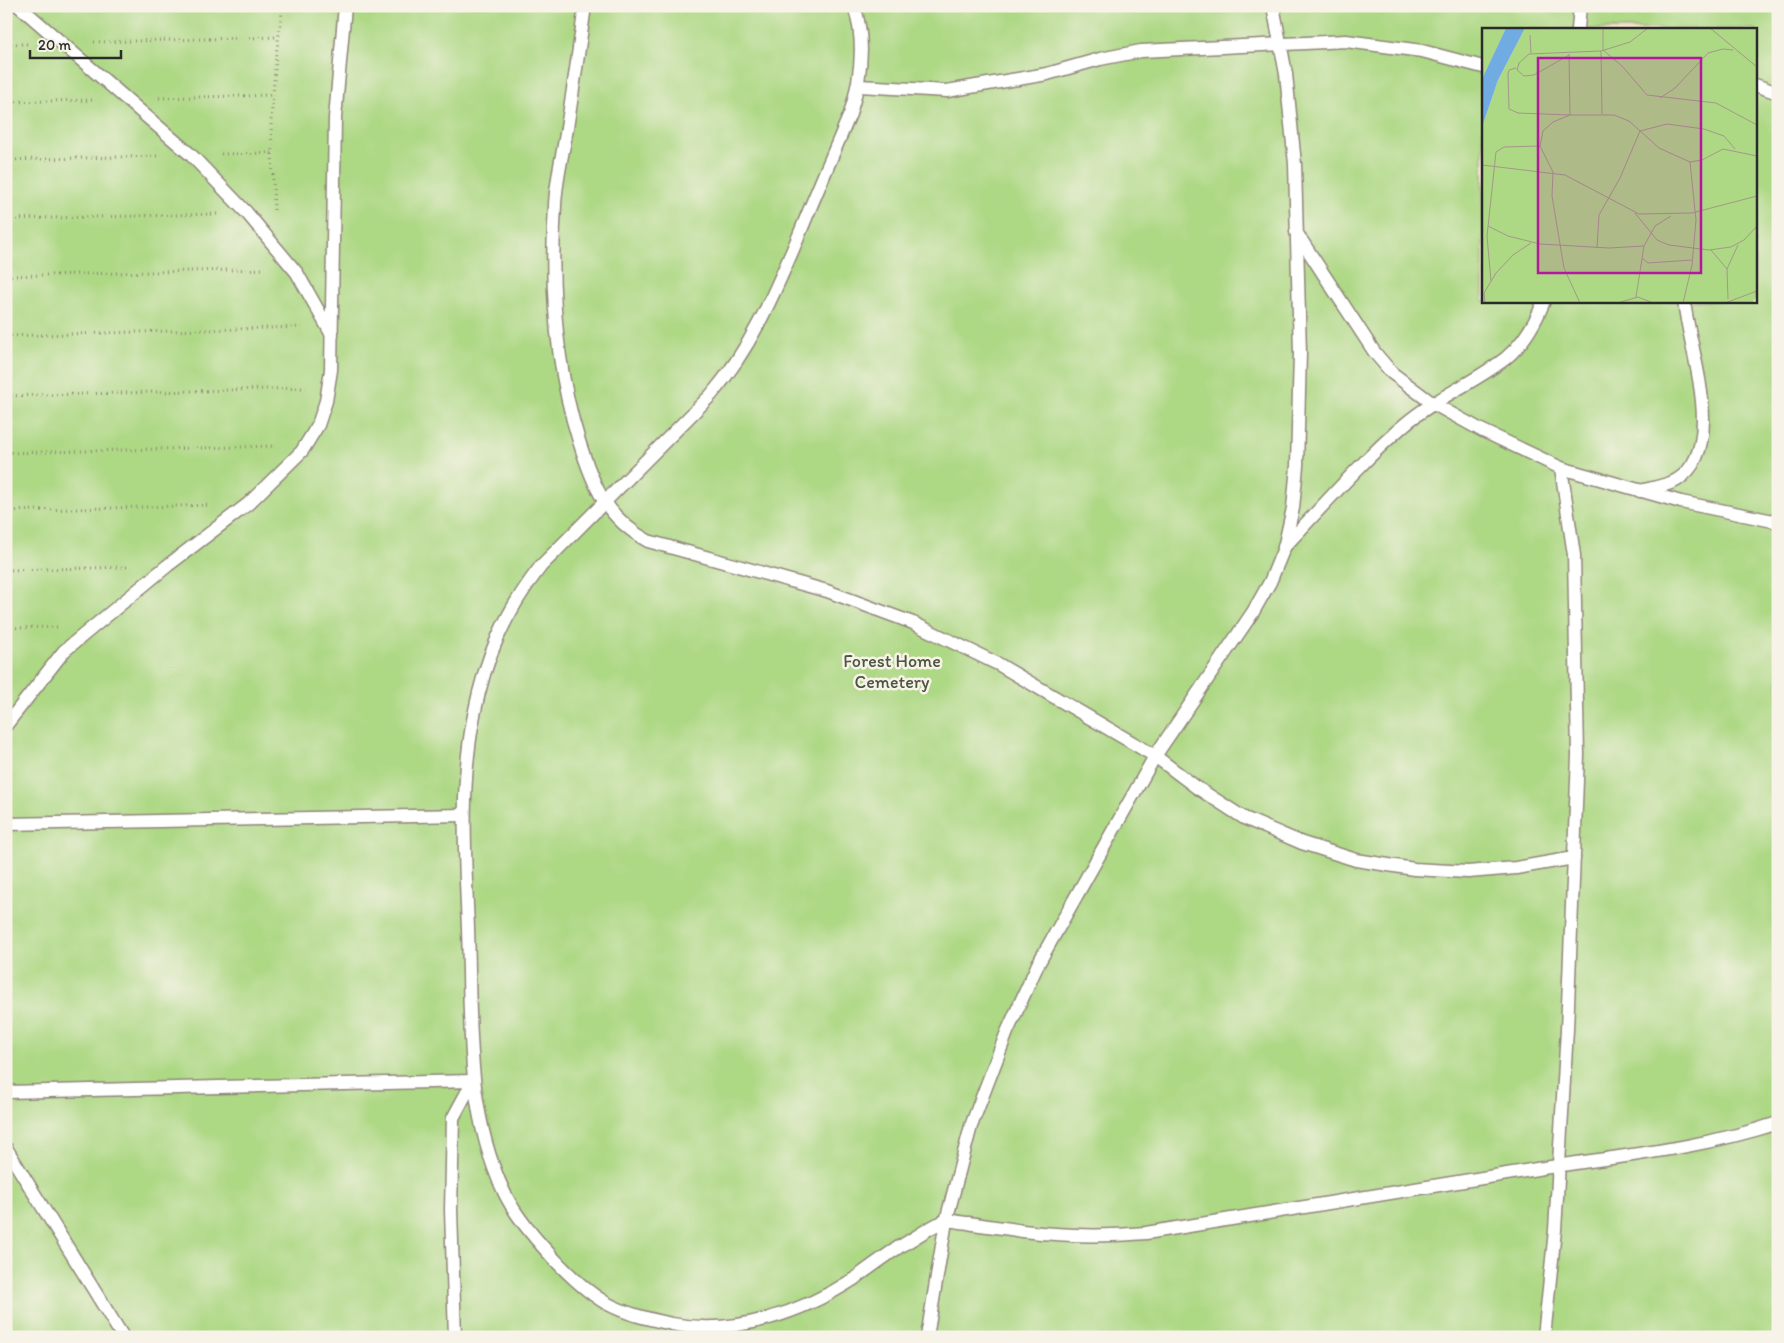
<svg xmlns="http://www.w3.org/2000/svg" width="1784" height="1343" viewBox="0 0 1784 1343" font-family="Itim,sans-serif">
<style>
.green{fill:#add884;stroke:#6c8258;fill-rule:evenodd}
.lines{fill:none;stroke-linecap:round;stroke-linejoin:round}
.lane-casing{stroke:#90867a;stroke-width:15}
.path{stroke:#90867a;stroke-width:3;stroke-dasharray:1 4;stroke-linecap:butt}
.lane{stroke:#fff;stroke-width:12}
.labels{text-anchor:middle;stroke-width:5;stroke-linejoin:round;paint-order:stroke}
.park-label{font-size:18px;fill:#4c5641;stroke:#f7f3e8}
.inset-road{fill:none;stroke:#a49889;stroke-width:1}
.view{fill:#b5179e;fill-opacity:0.15;stroke:#b5179e;stroke-width:2.5}
.inset-edge{fill:none;stroke:#2b2b2b;stroke-width:2.5}
</style>
<rect width="100%" height="100%" fill="#f7f3e8"/>
<filter id="ink" filterUnits="userSpaceOnUse"><feTurbulence type="fractalNoise" baseFrequency=".02" numOctaves="2"/><feDisplacementMap in="SourceGraphic" scale="10" xChannelSelector="R" yChannelSelector="G"/><feConvolveMatrix kernelMatrix="1 2 1 2 8 2 1 2 1" color-interpolation-filters="sRGB"/></filter>
<filter id="wash" filterUnits="userSpaceOnUse"><feTurbulence type="fractalNoise" baseFrequency=".0096" numOctaves="4" result="noise"/><feDisplacementMap in="SourceGraphic" scale="20" xChannelSelector="R" yChannelSelector="G"/><feGaussianBlur stdDeviation="1.12" result="paint"/><feColorMatrix in="noise" values="0 0 0 0 0 0 0 0 0 0 0 0 0 0 0 0 0 1.4 0 .05"/><feComposite in="paint" operator="in"/></filter>
<g filter="url(#wash)">
<rect width="100%" height="100%" fill="#f4e0c8"/>
<path class="green" d="M6 6H1778V1337H6ZM1483 29H1755V301H1483Z"/>
</g>
<g filter="url(#ink)">
<g class="lines">
<g class="lane-casing">
<g id="lane">
<path d="M19 6 191 155 247 213 297 273 332 335"/>
<path d="M585 6C579 49 573 91 566 134 562 157 556 181 555 205 550 284 555 365 579 441 593 485 605 517 648 541L827 591 913 623 998 664 1155 756 1196 787 1244 818 1302 843 1356 860 1414 869 1468 872 1516 868 1574 858"/>
<path d="M854 6C866 41 861 79 850 114 832 156 814 198 797 240 773 296 751 348 711 395L541 566C505 612 485 658 474 715 460 785 465 857 468 928 471 1017 465 1110 504 1192 520 1226 573 1284 606 1303 626 1314 649 1319 672 1324 735 1336 801 1313 854 1279 869 1268 884 1257 899 1247 911 1241 936 1222 947 1221 953 1220 962 1223 968 1223 986 1226 1004 1228 1023 1231 1064 1236 1104 1237 1146 1233 1277 1211 1407 1190 1537 1169 1618 1156 1700 1149 1778 1123"/>
<path d="M1578 29 1580 6"/>
<path d="M1755 85 1778 93"/>
<path d="M859 86 947 91 1047 74 1100 59 1141 51 1346 41 1422 51 1483 67"/>
<path d="M1296 232 1375 353 1392 373 1432 403 1481 430 1561 468 1681 502 1778 522"/>
<path d="M1640 491C1651 488 1667 486 1677 480 1728 448 1689 349 1684 301"/>
<path d="M1284 547C1323 506 1361 462 1404 425 1435 398 1474 383 1506 358 1523 344 1536 321 1544 301"/>
<path d="M6 725 64 651 167 566 248 504 302 451 318 425 326 401 331 370 335 118 345 6"/>
<path d="M6 824 464 815"/>
<path d="M6 1092 473 1081 453 1118 451 1210 455 1337"/>
<path d="M6 1148 123 1337"/>
<path d="M927 1337 946 1221 971 1126 1007 1032 1038 964 1155 756 1253 612 1270 582 1284 548 1293 508 1297 466 1300 353 1295 164 1286 74 1273 6"/>
<path d="M1544 1337 1555 1230 1567 1030 1578 755 1574 555 1561 468"/>
</g>
</g>
<g class="path">
<path d="M94 42 278 37"/>
<path d="M6 44H28"/>
<path d="M159 98 274 95"/>
<path d="M6 102 93 100"/>
<path d="M221 154 272 153"/>
<path d="M6 160 157 156"/>
<path d="M274 210 271 121 276 55 283 6"/>
<path d="M6 219 218 214"/>
<path d="M6 276 265 269"/>
<path d="M6 336 302 327"/>
<path d="M6 396 306 388"/>
<path d="M6 453 276 446"/>
<path d="M6 511 211 505"/>
<path d="M6 570 131 567"/>
<path d="M6 628 58 627"/>
</g>
<use href="#lane" class="lane"/>
</g>
</g>
<g class="labels">
<g class="park-label">
<text x="892" y="667">Forest Home<tspan x="892" dy="21">Cemetery</tspan></text>
</g>
</g>
<g transform="translate(1482 28)">
<rect width="275" height="275" fill="#f4e0c8"/>
<path d="M0 0H24L0 51ZM43 0H275V268L270 275H0V99L16 52Z" fill="#add884"/>
<path d="M24 0H43L16 52 0 99V51Z" fill="#70ace2"/>
<path class="inset-road" d="M121 0V22L140 38 165 67 234 75 275 97M228 0 275 39M48 7 49 25M119 23 120 86M87 27 52 47 42 48 35 42 37 35 47 26 119 23 148 14 166 0M34 40 27 42 26 46 27 81 36 85 88 87 87 26M178 70 193 60 226 25 241 21 251 22M0 137 83 147 157 186 210 185 275 168M153 185 175 212 187 217 227 222 249 219 262 212 275 198M6 198 26 208 58 216 127 220 162 218M115 220 117 187 138 150 158 103 185 96 222 101 242 108 253 121M229 222 245 241 246 271M160 230 166 235 210 232M245 241 256 217M9 253 5 208 14 124 22 119 58 118M154 269 162 218 173 198 189 188M3 275 2 265 14 245 31 227 49 215M98 275 82 240 70 168 71 144 58 118 61 103 71 94 88 87H132L147 93 177 120 208 134 220 132 241 121 275 128M135 275 156 269 171 275M201 275 210 237 214 192 208 134M243 275 275 263"/>
<path class="view" d="M56 30H219V245H56Z"/>
<rect width="275" height="275" class="inset-edge"/>
</g>
<rect width="1784" height="1343" fill="none" stroke="#f7f3e8" stroke-width="25"/>
<path d="M30 50v8h91v-8" fill="none" stroke="#2b2b2b" stroke-width="2.5"/>
<text x="38" y="50" font-size="15" fill="#2b2b2b" stroke="#f7f3e8" stroke-width="4" paint-order="stroke">20 m</text>
</svg>
